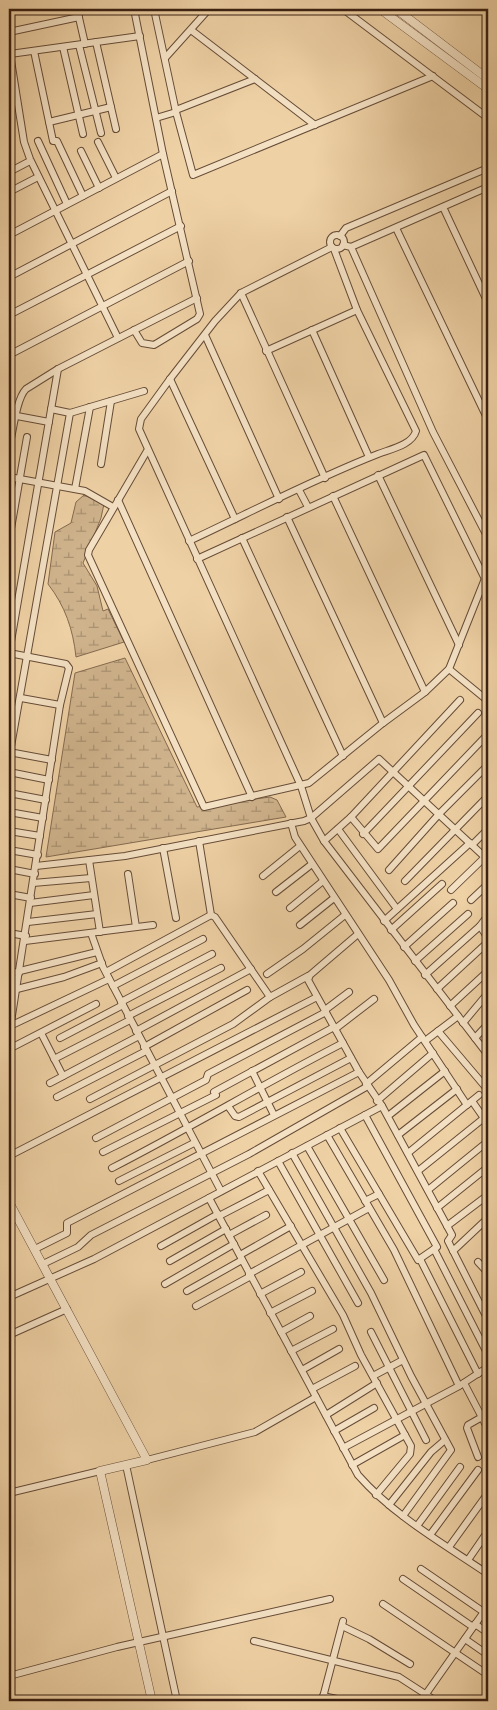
<svg xmlns="http://www.w3.org/2000/svg" width="497" height="1710" viewBox="0 0 497 1710" font-family="'Libre Bodoni',serif">
<style>
.wetland{fill:url(#wetland-marsh);stroke:#846a4f}
.lines{fill:none;stroke-linecap:round;stroke-linejoin:round}
.minor-casing{stroke:#664c37;stroke-width:8}
.tertiary-casing{stroke:#664c37;stroke-width:9}
.minor{stroke:#f4e1c4;stroke-width:6}
.tertiary{stroke:#f4e1c4;stroke-width:8}
</style>
<defs>
<pattern id="wetland-marsh" width="20" height="14" patternUnits="userSpaceOnUse" patternTransform="scale(1.25)"><rect width="20" height="14" fill="#cfb38c"/><path d="M1 5h8M5 5V1M11 12h8M15 12V8" fill="none" stroke="#a99171"/></pattern>
</defs>
<rect width="100%" height="100%" fill="#eed1a5"/>
<filter id="stains"><feTurbulence type="fractalNoise" baseFrequency=".004" numOctaves="4"/><feColorMatrix values="0 0 0 0 .2 0 0 0 0 .09 0 0 0 0 .02 0 0 0 .5 -.17"/></filter>
<radialGradient id="worn" r=".72"><stop offset=".6" stop-color="#630" stop-opacity="0"/><stop offset="1" stop-color="#630" stop-opacity=".3"/></radialGradient>
<g class="wetland">
<path d="M84 495 104 504 101 518 83 563 97 586 103 611 108 609 124 642 76 657C73 629 65 606 48 584L55 532 71 523 76 502Z"/>
<path d="M125 658 197 807 270 797 277 800 286 817 46 857 75 673Z"/>
</g>
<g class="lines">
<g class="minor-casing">
<g id="minor">
<path d="M77 9 85 44"/>
<path d="M154 9 176 112 193 175 433 76"/>
<path d="M343 9 488 118"/>
<path d="M9 10 16 9"/>
<path d="M191 30 315 125"/>
<path d="M9 32 79 17"/>
<path d="M96 42 116 129"/>
<path d="M79 45 101 133"/>
<path d="M63 47 83 134"/>
<path d="M9 48 24 142 30 159 118 338"/>
<path d="M34 51 53 141H57L83 196"/>
<path d="M10 54 140 36"/>
<path d="M165 58 209 9"/>
<path d="M9 94 16 95"/>
<path d="M176 110 255 79"/>
<path d="M156 118 176 112"/>
<path d="M49 122 111 107"/>
<path d="M38 141 67 204"/>
<path d="M98 142 116 178"/>
<path d="M81 151 99 188"/>
<path d="M9 172 30 161"/>
<path d="M9 192 38 177"/>
<path d="M443 207 488 303"/>
<path d="M396 228 488 420"/>
<path d="M9 235 163 154"/>
<circle cx="337" cy="242" r="7"/>
<path d="M340 236 346 228 488 168"/>
<path d="M343 245 351 247 433 432 488 538"/>
<path d="M332 247 241 293 215 321 170 379 141 419 139 429 301 786 311 818 324 841 488 1055"/>
<path d="M351 247 488 187"/>
<path d="M9 277 172 191"/>
<path d="M241 293 325 478"/>
<path d="M9 315 181 226"/>
<path d="M134 330 142 343 154 345 197 319 200 314 163 154 134 9"/>
<path d="M312 330 369 457"/>
<path d="M205 335 279 499"/>
<path d="M266 351 357 310"/>
<path d="M9 355 189 261"/>
<path d="M170 379 235 519"/>
<path d="M51 409 70 413 144 391"/>
<path d="M17 416 49 422"/>
<path d="M9 448C13 433 16 399 26 389L58 369 197 298"/>
<path d="M147 451 89 550 88 555 204 807 309 783 383 723 425 692 449 669 488 571"/>
<path d="M101 464 111 401"/>
<path d="M378 475 459 645"/>
<path d="M9 477 85 491 113 507"/>
<path d="M75 489 90 407"/>
<path d="M299 490 308 507"/>
<path d="M333 496 425 692"/>
<path d="M118 500 252 797"/>
<path d="M287 517 383 723"/>
<path d="M242 538 343 756"/>
<path d="M9 540 27 437"/>
<path d="M189 541C251 512 314 479 378 454 391 449 412 445 416 431L357 310 334 249"/>
<path d="M197 559 424 455 485 579"/>
<path d="M449 669 488 701"/>
<path d="M21 698 60 705"/>
<path d="M9 752 52 760"/>
<path d="M10 752 70 413"/>
<path d="M9 772 49 780"/>
<path d="M9 793 46 800"/>
<path d="M9 812 43 818"/>
<path d="M351 817 378 849 488 734"/>
<path d="M291 823 295 837 389 980 414 1025 467 1105"/>
<path d="M338 829 397 909"/>
<path d="M9 831 40 836"/>
<path d="M363 834 478 713"/>
<path d="M199 841 211 915 215 917 270 997"/>
<path d="M324 841 351 817 460 700"/>
<path d="M472 845 488 829"/>
<path d="M163 848 176 918"/>
<path d="M9 850 38 855"/>
<path d="M89 860 100 932"/>
<path d="M36 866 125 856 304 821 311 818 379 759 488 860"/>
<path d="M9 869 35 874"/>
<path d="M389 870 440 813 488 765"/>
<path d="M128 874 136 927"/>
<path d="M263 876 300 846"/>
<path d="M405 881 488 796"/>
<path d="M33 883 91 878"/>
<path d="M451 890 485 857"/>
<path d="M276 892 312 864"/>
<path d="M9 894 31 898"/>
<path d="M471 900 488 884"/>
<path d="M30 903 94 895"/>
<path d="M290 908 323 881"/>
<path d="M384 921 470 843"/>
<path d="M28 922 97 914"/>
<path d="M300 925 334 898"/>
<path d="M480 926 488 938"/>
<path d="M391 930 442 884"/>
<path d="M9 933 26 936"/>
<path d="M91 933 103 967 221 1191"/>
<path d="M358 934 310 975 308 980 359 1072 382 1106 452 1235 448 1241 488 1320"/>
<path d="M25 941 153 925"/>
<path d="M404 947 453 903"/>
<path d="M415 961 468 914"/>
<path d="M9 971 19 973"/>
<path d="M20 971 97 952"/>
<path d="M106 972 211 915"/>
<path d="M267 974 303 949 345 915"/>
<path d="M425 975 480 926 488 915"/>
<path d="M113 986 203 939"/>
<path d="M17 989 64 977 102 963"/>
<path d="M437 989 488 942"/>
<path d="M121 1002 212 954"/>
<path d="M450 1006 488 971"/>
<path d="M325 1010 349 992"/>
<path d="M128 1016 221 968"/>
<path d="M463 1023 488 993"/>
<path d="M10 1026 109 979"/>
<path d="M335 1029 374 999"/>
<path d="M136 1031 251 969"/>
<path d="M438 1031 488 1090"/>
<path d="M41 1033 63 1076"/>
<path d="M9 1035 60 705 69 668 66 664 9 653 58 369"/>
<path d="M60 1038 123 1005"/>
<path d="M475 1038 488 1024"/>
<path d="M425 1041 458 1016"/>
<path d="M144 1047 247 990"/>
<path d="M9 1049 96 1004"/>
<path d="M54 1059 130 1020"/>
<path d="M252 1071 274 1115"/>
<path d="M50 1083 139 1036"/>
<path d="M366 1084 422 1037"/>
<path d="M57 1097 146 1051"/>
<path d="M90 1099 233 1024 270 997 308 976"/>
<path d="M377 1101 433 1053"/>
<path d="M472 1101 488 1124"/>
<path d="M228 1106 235 1116 239 1117 351 1058"/>
<path d="M388 1116 445 1071"/>
<path d="M340 1128 418 1260 437 1247 365 1115"/>
<path d="M327 1135 394 1250 459 1386"/>
<path d="M398 1135 457 1089"/>
<path d="M96 1138 206 1080 208 1074 326 1012"/>
<path d="M307 1146 384 1280"/>
<path d="M103 1152 216 1095 214 1092 334 1027"/>
<path d="M292 1153 371 1293 411 1376 451 1450 403 1516"/>
<path d="M408 1153 479 1095"/>
<path d="M9 1156 317 997"/>
<path d="M278 1161 358 1303"/>
<path d="M112 1168C190 1128 265 1083 343 1043"/>
<path d="M258 1171 343 1315 361 1355 411 1446 410 1454 376 1495"/>
<path d="M418 1171 484 1118"/>
<path d="M119 1181 194 1143"/>
<path d="M428 1190 487 1142"/>
<path d="M209 1198 358 1475C394 1516 444 1544 488 1574"/>
<path d="M365 1201 379 1194"/>
<path d="M437 1208 488 1167"/>
<path d="M219 1216 269 1190"/>
<path d="M447 1226 488 1195"/>
<path d="M229 1235 266 1215"/>
<path d="M161 1246 218 1214"/>
<path d="M35 1249 67 1233V1223L359 1072"/>
<path d="M434 1249 488 1355"/>
<path d="M453 1251 488 1218"/>
<path d="M240 1255 291 1226"/>
<path d="M420 1259 478 1374"/>
<path d="M170 1261 226 1229"/>
<path d="M478 1262 488 1273"/>
<path d="M43 1264 78 1247 91 1235 249 1154 368 1086"/>
<path d="M249 1274 369 1208"/>
<path d="M165 1284 234 1244"/>
<path d="M187 1291 242 1260"/>
<path d="M260 1294 301 1272"/>
<path d="M9 1297 94 1259 382 1106"/>
<path d="M196 1306 251 1276"/>
<path d="M270 1313 312 1291"/>
<path d="M281 1332 310 1316"/>
<path d="M371 1332 426 1440"/>
<path d="M9 1335 67 1309"/>
<path d="M291 1351 333 1329"/>
<path d="M302 1370 339 1349"/>
<path d="M373 1376 403 1360"/>
<path d="M464 1383 488 1429"/>
<path d="M487 1388 488 1386"/>
<path d="M312 1389 355 1366"/>
<path d="M326 1415 377 1383"/>
<path d="M334 1431 374 1408"/>
<path d="M343 1448 459 1386 488 1367"/>
<path d="M478 1457 467 1428 468 1425 482 1417"/>
<path d="M147 1460 255 1432 316 1397"/>
<path d="M126 1465 177 1701"/>
<path d="M352 1465 405 1435"/>
<path d="M9 1493 100 1471"/>
<path d="M389 1505 431 1452 445 1440"/>
<path d="M417 1526 460 1467"/>
<path d="M430 1535 478 1470"/>
<path d="M449 1547 488 1493"/>
<path d="M468 1560 488 1531"/>
<path d="M421 1569 488 1615"/>
<path d="M403 1579 473 1627"/>
<path d="M383 1604 488 1675"/>
<path d="M475 1624 488 1633"/>
<path d="M342 1626 369 1639 410 1664"/>
<path d="M465 1639 488 1655"/>
<path d="M254 1641 399 1677 436 1701"/>
<path d="M9 1676 117 1647 330 1599"/>
<path d="M323 1696 346 1701"/>
<path d="M322 1701 343 1621"/>
<path d="M421 1701 488 1606"/>
</g>
</g>
<g class="tertiary-casing">
<g id="tertiary">
<path d="M380 9 488 89"/>
<path d="M396 9 488 79"/>
<path d="M9 1202 147 1460 100 1471 152 1701"/>
</g>
</g>
<use href="#minor" class="minor"/>
<use href="#tertiary" class="tertiary"/>
</g>
<rect width="497" height="1710" fill="none" stroke="#eed1a5" stroke-width="30"/>
<rect x="10" y="10" width="477" height="1690" fill="none" stroke="#392012" stroke-width="2.5"/>
<rect x="15" y="15" width="467" height="1680" fill="none" stroke="#392012"/>
<rect width="100%" height="100%" filter="url(#stains)"/>
<rect width="100%" height="100%" fill="url(#worn)"/>
</svg>
